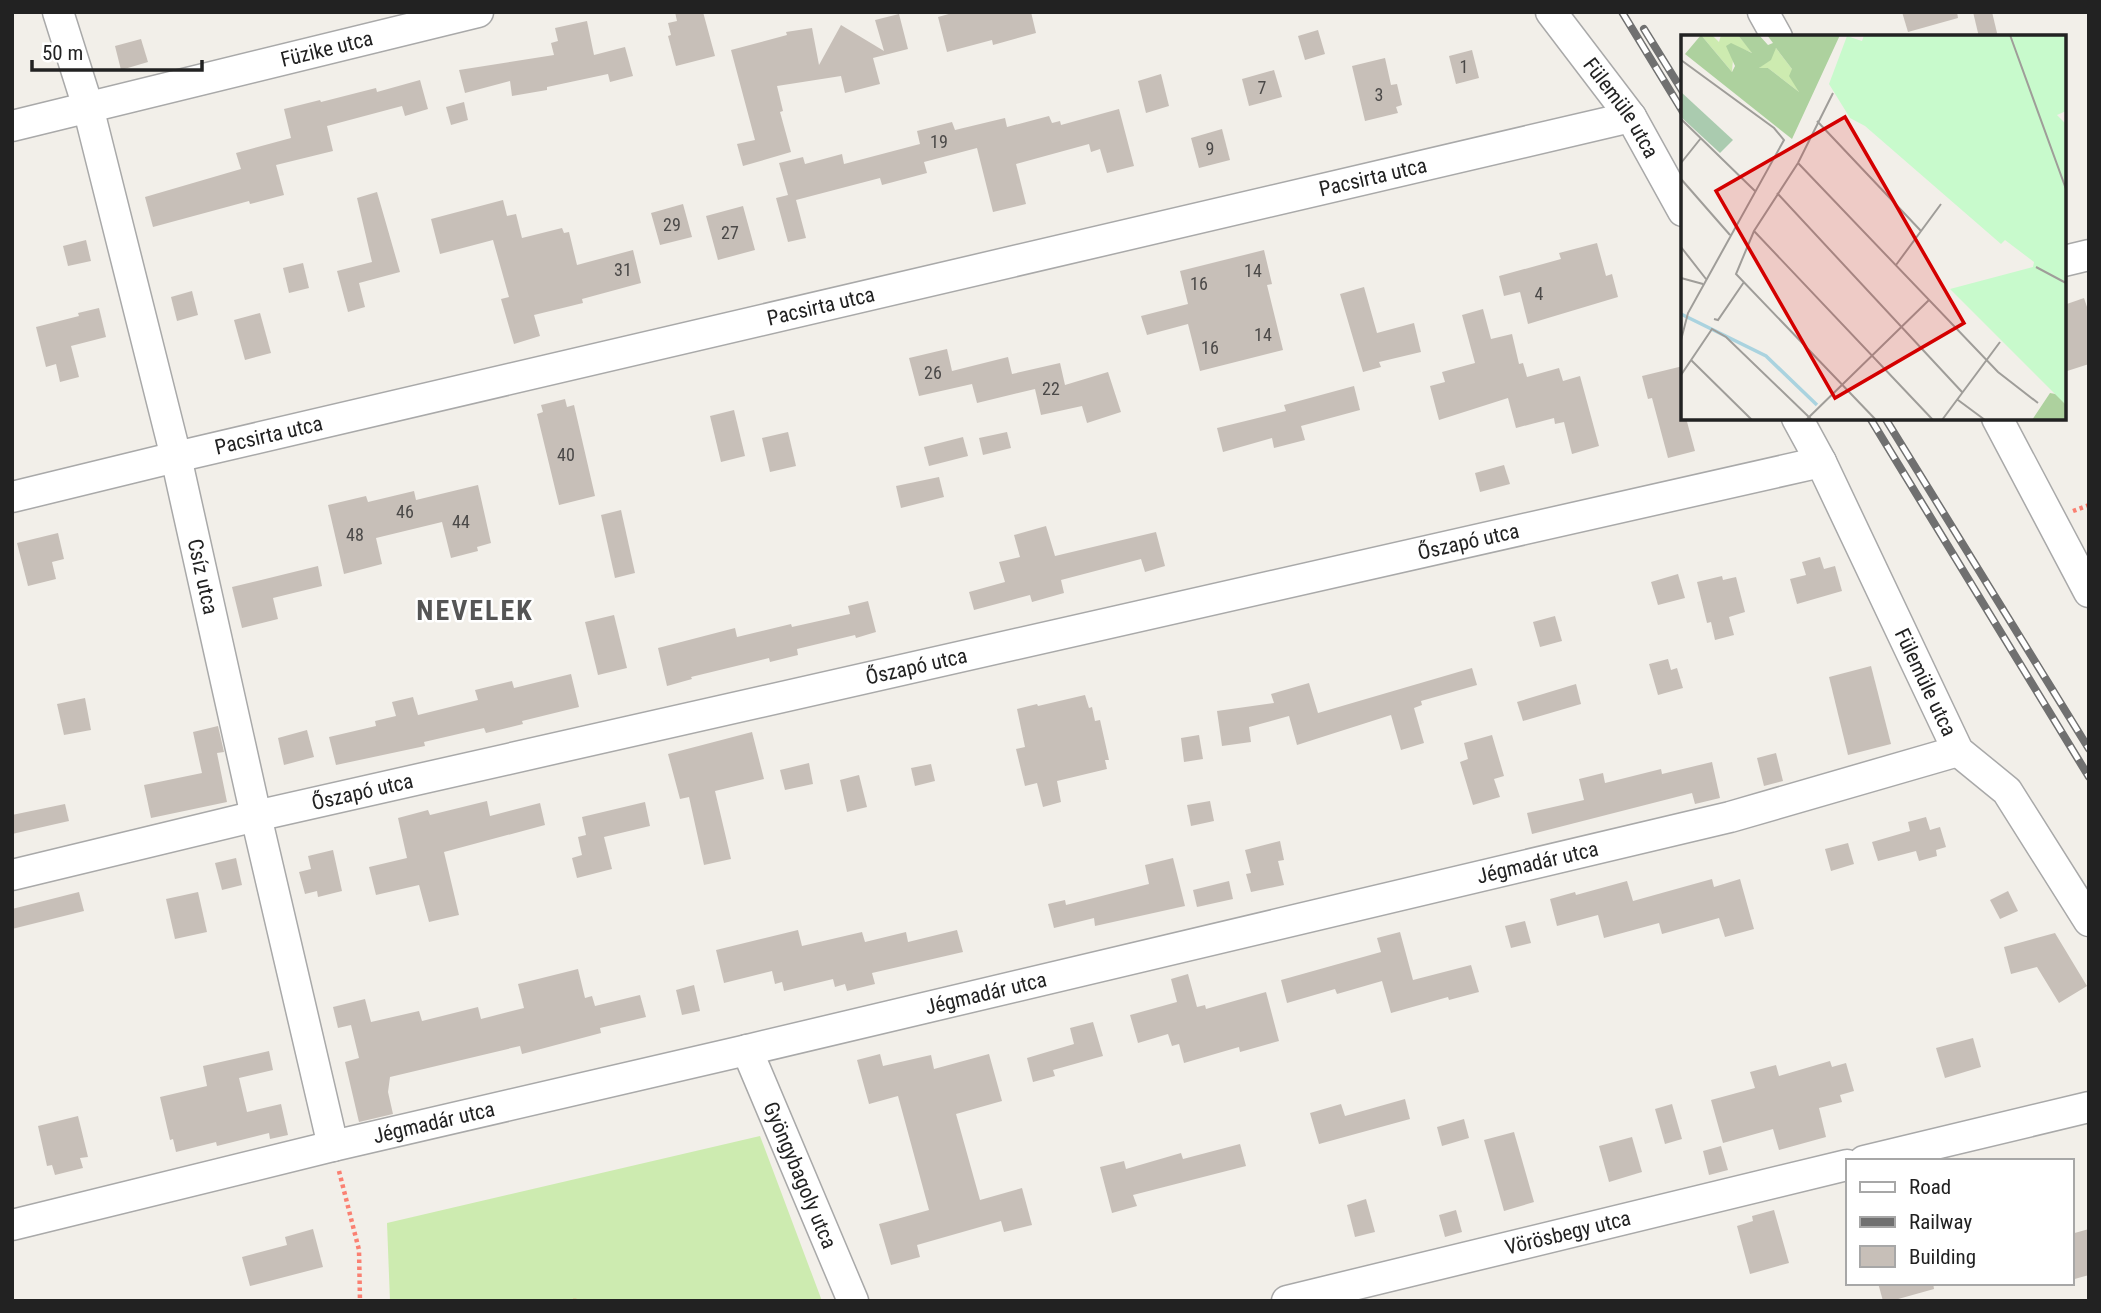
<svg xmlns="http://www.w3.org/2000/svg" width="2101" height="1313" viewBox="0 0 2101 1313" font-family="'Roboto Condensed',sans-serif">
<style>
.grass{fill:#cdebb0}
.building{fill:#c7bfb8}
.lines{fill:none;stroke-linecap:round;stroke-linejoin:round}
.minor-casing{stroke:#a9a9a9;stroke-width:33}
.path{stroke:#fa8072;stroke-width:4.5;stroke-dasharray:3.5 3.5;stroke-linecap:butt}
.minor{stroke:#fff;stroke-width:30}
.rail-casing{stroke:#707070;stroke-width:8}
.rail{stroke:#fff;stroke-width:5;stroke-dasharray:16;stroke-linecap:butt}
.labels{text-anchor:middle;stroke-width:5;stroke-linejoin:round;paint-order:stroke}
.number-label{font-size:18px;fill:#4b4948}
.street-label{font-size:21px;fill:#222;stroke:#fff}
.district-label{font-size:28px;font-weight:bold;letter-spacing:2px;fill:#555;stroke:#fff}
.inset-river{fill:none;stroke:#aad3df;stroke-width:3.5}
.inset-road{fill:none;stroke:#9f9d99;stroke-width:2}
.view{fill:#d40000;fill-opacity:0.15;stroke:#d40000;stroke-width:3.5}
.inset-edge{fill:none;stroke:#222;stroke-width:3.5}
</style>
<rect width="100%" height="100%" fill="#f2efe9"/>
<path class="grass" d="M760 1136 822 1301H390L387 1223Z"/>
<g class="building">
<path d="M675 12H703L715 56 676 66 668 36 671 35 668 23 677 21Z"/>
<path d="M956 12H1031L1036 33 993 45 992 40 947 52 938 17Z"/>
<path d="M1902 12H1957L1958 18 1908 32Z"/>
<path d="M1973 12H1992L1998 37H1979Z"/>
<path d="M899 14 908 49 873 58 880 84 845 93 841 76 777 86 783 111 780 112 791 152 743 166 737 144 755 140 731 50 787 35 786 32 812 28 819 65 841 25 884 51 875 20Z"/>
<path d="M587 21 594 55 625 47 633 76 610 82 608 74 547 87V90L512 96 510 81 465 93 459 70 554 55 551 43 558 41 555 28Z"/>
<path d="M1318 30 1325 54 1305 60 1298 36Z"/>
<path d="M141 39 148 62 121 70 115 46Z"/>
<path d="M1472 50 1479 78 1456 84 1449 56Z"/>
<path d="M1385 58 1391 85 1397 84 1402 105 1396 107 1398 113 1365 121 1352 66Z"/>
<path d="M1274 70 1282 97 1249 106 1242 79Z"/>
<path d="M1161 74 1169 106 1146 113 1138 81Z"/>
<path d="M420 80 428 109 405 116 402 106 327 126 333 151 276 165 284 195 250 204 249 201 153 227 145 197 241 169 236 153 291 138 284 109 320 100 321 102 376 88 377 92Z"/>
<path d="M464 102 468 120 451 125 446 107Z"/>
<path d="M1119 109 1134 166 1107 173 1100 149 1091 152 1089 144 1016 164 1026 204 993 212 977 148 924 162 927 173 882 185 880 178 796 200 806 238 788 242 776 198 788 195 779 163 803 157 805 164 842 154 844 164 920 144 917 131 952 122 955 130 1005 118 1007 127 1049 116 1052 123 1060 121 1061 125Z"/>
<path d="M1222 129 1230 160 1199 168 1191 138Z"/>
<path d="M377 192 400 272 359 283 365 307 348 312 337 271 372 262 357 198Z"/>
<path d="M503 200 507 216 516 214 522 238 562 228 564 233 569 232 577 265 633 250 641 283 582 299 583 303 534 315 540 336 514 344 501 299 509 297 493 240 440 254 431 219Z"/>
<path d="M683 204 692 237 660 245 651 213Z"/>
<path d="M743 206 755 250 718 260 706 216Z"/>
<path d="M86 240 91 261 68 266 63 246Z"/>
<path d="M1597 243 1606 276 1612 274 1618 297 1528 324 1520 292 1504 296 1499 276 1561 259 1559 253Z"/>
<path d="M1264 250 1272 284 1267 285 1283 350 1200 371 1188 324 1147 335 1141 316 1188 304 1180 271Z"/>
<path d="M303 263 309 288 289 293 283 268Z"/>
<path d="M1364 287 1377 333 1414 323 1421 352 1379 362 1381 367 1363 372 1340 294Z"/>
<path d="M192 291 198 315 177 321 171 297Z"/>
<path d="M2084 298 2089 313V364L2064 372V305Z"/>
<path d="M99 308 106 337 71 346 79 377 60 382 56 364 46 367 36 327 79 316 78 313Z"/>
<path d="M1483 309 1491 339 1512 334 1519 364 1523 363 1527 377 1559 368 1563 381 1580 376 1599 446 1572 454 1564 422 1555 424 1554 418 1516 428 1508 398 1439 420 1430 386 1445 382 1442 372 1475 363 1462 315Z"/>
<path d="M260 313 271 353 245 360 234 320Z"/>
<path d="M947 349 952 371 1008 357 1012 374 1060 363 1065 385 1108 372 1121 412 1087 423 1082 406 1041 415 1035 389 977 403 972 384 919 396 909 358Z"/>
<path d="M1683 366V418H1686L1695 451 1668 458 1652 398 1648 399 1642 376Z"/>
<path d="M1354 386 1360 410 1301 426 1305 440 1274 448 1272 438 1223 452 1217 428 1286 411 1284 405Z"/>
<path d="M565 399 567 407 574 405 595 496 559 505 537 414 543 412 541 405Z"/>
<path d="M734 410 745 456 721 462 710 416Z"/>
<path d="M788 432 796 466 770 472 762 438Z"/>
<path d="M1007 432 1011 448 983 455 979 438Z"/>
<path d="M963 437 968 456 929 466 924 447Z"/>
<path d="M1504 465 1510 484 1480 492 1475 473Z"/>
<path d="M939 477 944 497 901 508 896 486Z"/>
<path d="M478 485 491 543 477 547 478 551 451 558 442 522 376 538 382 564 344 574 328 505 366 496 368 502 414 491 416 500Z"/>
<path d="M621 510 635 573 615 578 601 515Z"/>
<path d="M1046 526 1055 556 1156 532 1165 566 1145 572 1141 559 1061 580 1064 593 1032 602 1030 595 974 610 969 592 1005 582 999 562 1020 557 1014 535Z"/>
<path d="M58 533 64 559 52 562 56 579 28 586 17 543Z"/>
<path d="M1820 557 1824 569 1835 566 1842 591 1797 604 1790 579 1806 575 1802 562Z"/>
<path d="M318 566 322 586 273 598 278 619 242 628 232 587Z"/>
<path d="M1678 574 1685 598 1658 605 1651 582Z"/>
<path d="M1722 576 1723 580 1736 577 1745 612 1729 617 1734 635 1715 640 1711 622 1707 623 1697 582Z"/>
<path d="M868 601 876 632 856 638 855 635 797 649 798 655 770 662 769 658 691 677 692 679 667 686 658 648 735 628 737 637 791 624 792 627 850 614 848 606Z"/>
<path d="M614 615 627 668 598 675 585 622Z"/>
<path d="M1555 616 1562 641 1540 647 1533 622Z"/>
<path d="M1668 659 1671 670 1677 668 1683 688 1658 695 1649 664Z"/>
<path d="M1871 666 1891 744 1848 755 1829 677Z"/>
<path d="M1472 668 1477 685 1421 701 1422 705 1414 708 1424 743 1401 750 1391 715 1297 745 1289 716 1249 727 1251 742 1222 746 1217 711 1274 703 1271 694 1309 683 1318 713Z"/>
<path d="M571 674 579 707 522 721 523 724 486 733 484 728 424 742 425 746 336 765 329 737 376 726 375 721 396 716 392 702 413 697 418 715 478 700 475 690 512 681 514 688Z"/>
<path d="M1576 684 1581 704 1523 721 1517 702Z"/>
<path d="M1085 695 1089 708 1092 707 1095 721 1100 720 1109 760H1105L1107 769 1057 781 1061 802 1043 807 1037 783 1025 786 1016 749 1025 747 1017 709 1037 704 1038 706Z"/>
<path d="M85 698 91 730 64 735 57 704Z"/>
<path d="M218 726 224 752 217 753 227 802 151 818 144 785 202 773 193 732Z"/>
<path d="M307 730 314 757 284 765 278 738Z"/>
<path d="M752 732 764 779 715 791 731 859 704 865 689 797 680 799 668 754Z"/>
<path d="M1199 735 1203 759 1184 762 1181 738Z"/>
<path d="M1492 735 1504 776 1494 779 1500 797 1473 805 1460 762 1468 759 1464 743Z"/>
<path d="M1776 753 1783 781 1764 786 1757 758Z"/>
<path d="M1712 762 1720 798 1695 804 1692 793 1532 834 1527 813 1584 800 1579 779 1603 773 1605 783 1661 769 1662 774Z"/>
<path d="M809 763 813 784 785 790 780 770Z"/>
<path d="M931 764 935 781 915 786 911 768Z"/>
<path d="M859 775 867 807 847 812 840 780Z"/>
<path d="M487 801 490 816 540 803 545 825 444 852 459 915 429 922 419 885 376 895 369 867 407 858 398 818 428 810 430 815Z"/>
<path d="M1210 801 1214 821 1191 826 1187 805Z"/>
<path d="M645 802 650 826 604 837 612 869 577 878 572 858 582 855 578 837 586 835 582 817Z"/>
<path d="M65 804 69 821 12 834V815Z"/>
<path d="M1926 817 1930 830 1940 827 1946 847 1936 850 1937 856 1919 861 1916 851 1878 861 1872 842 1910 831 1908 822Z"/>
<path d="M1280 841 1284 860 1278 861 1284 885 1251 892 1246 874 1251 873 1245 850Z"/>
<path d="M1848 843 1854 864 1831 871 1825 849Z"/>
<path d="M333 850 342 891 318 897 317 891 305 894 299 872 311 869 308 856Z"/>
<path d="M236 858 242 885 222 890 215 863Z"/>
<path d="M1173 858 1185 906 1095 926 1094 918 1054 928 1048 904 1065 900 1066 905 1149 884 1145 865Z"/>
<path d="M1712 879 1714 887 1740 879 1754 929 1725 937 1719 918 1662 934 1659 923 1604 938 1598 915 1557 926 1550 899 1575 892 1576 895 1627 881 1633 901Z"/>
<path d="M1229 881 1233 899 1197 907 1193 890Z"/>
<path d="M2008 891 2018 911 2000 919 1990 900Z"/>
<path d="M79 892 84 911 12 929V909Z"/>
<path d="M198 892 207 932 175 939 166 899Z"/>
<path d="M1525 921 1531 943 1511 948 1505 926Z"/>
<path d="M798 930 802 946 862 932 865 942 906 932 908 942 957 930 963 952 872 973 875 984 847 991 845 984 835 987 833 979 784 991 782 982 775 984 772 971 724 983 716 950Z"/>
<path d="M1400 932 1413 980 1471 965 1479 992 1449 1000 1448 997 1391 1013 1382 981 1337 994 1335 989 1287 1003 1281 980 1381 952 1377 938Z"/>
<path d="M2055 933 2087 986 2059 1003 2037 967 2011 974 2004 947Z"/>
<path d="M578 969 585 998 592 996 595 1006 640 995 646 1017 600 1028 601 1033 522 1054 520 1046 390 1077 388 1092 393 1114 359 1122 345 1062 359 1058 351 1025 338 1028 333 1007 365 999 371 1022 419 1011 422 1021 478 1007 481 1019 524 1008 518 984Z"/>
<path d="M1188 974 1197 1007 1205 1005 1206 1009 1266 992 1279 1041 1240 1052 1239 1047 1184 1063 1179 1044 1172 1046 1168 1034 1138 1043 1130 1015 1177 1002 1171 979Z"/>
<path d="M694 985 700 1011 682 1015 676 990Z"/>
<path d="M1093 1022 1103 1056 1053 1070 1055 1076 1033 1082 1027 1058 1074 1044 1070 1028Z"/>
<path d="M1973 1038 1981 1067 1945 1078 1936 1048Z"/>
<path d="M269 1051 273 1070 239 1078 247 1112 281 1104 288 1135 270 1139 269 1133 217 1146 216 1142 176 1152 173 1139 170 1140 160 1097 207 1086 203 1066Z"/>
<path d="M880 1054 883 1066 931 1055 934 1069 989 1054 1002 1101 956 1114 980 1200 1022 1188 1032 1225 1004 1232 1001 1221 917 1245 920 1257 891 1265 879 1224 929 1210 898 1096 869 1104 857 1060Z"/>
<path d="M1830 1061 1832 1067 1846 1063 1854 1091 1840 1095 1842 1102 1819 1108 1826 1137 1779 1150 1773 1129 1723 1143 1711 1100 1755 1088 1750 1072 1776 1065 1779 1076Z"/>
<path d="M1405 1099 1410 1119 1319 1144 1310 1113 1341 1104 1345 1116Z"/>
<path d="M1672 1104 1682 1139 1665 1144 1655 1109Z"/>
<path d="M78 1116 88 1157 80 1158 83 1168 55 1175 52 1165 47 1166 38 1126Z"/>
<path d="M1464 1119 1469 1138 1442 1146 1437 1127Z"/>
<path d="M1514 1132 1534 1202 1504 1211 1484 1140Z"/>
<path d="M1632 1137 1642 1172 1609 1182 1599 1146Z"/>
<path d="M1240 1144 1246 1166 1133 1195 1137 1206 1112 1213 1100 1167 1124 1161 1126 1169 1181 1153 1183 1159Z"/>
<path d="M1721 1146 1728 1170 1709 1175 1703 1151Z"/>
<path d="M1366 1199 1375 1232 1355 1237 1347 1205Z"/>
<path d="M1456 1210 1462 1232 1445 1237 1439 1215Z"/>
<path d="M1774 1210 1789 1263 1750 1274 1737 1226 1753 1221 1752 1216Z"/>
<path d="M313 1229 323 1267 250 1286 242 1257 287 1245 285 1237Z"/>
<path d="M2089 1229V1275L2071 1280V1234Z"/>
<path d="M1878 1283H1933L1934 1289 1891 1301H1883Z"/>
</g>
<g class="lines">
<g class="minor-casing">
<g id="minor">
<path id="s1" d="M58 12 88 107 176 457 256 816 333 1146"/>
<path id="s2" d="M1551 12 1631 117 1683 211"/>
<path d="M1763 12 1777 37"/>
<path id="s3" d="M12 126 478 12"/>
<path d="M2064 261 2089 255"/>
<path id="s4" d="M1797 418 1821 462 1958 751 2007 791 2089 921"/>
<path d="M1997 418 2089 592"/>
<path id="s5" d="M12 497 176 457 1631 117"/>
<path id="s6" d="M12 875 256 816 1821 462"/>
<path id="s7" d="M747 1050 853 1301"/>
<path d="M1864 1161 2089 1107"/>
<path id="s8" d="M12 1225 333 1146 747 1050 1730 817 1958 751"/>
<path id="s9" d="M1287 1301 1847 1165"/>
</g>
</g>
<g class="path">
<path d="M2073 511 2089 505"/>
<path d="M339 1171 359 1250 360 1301"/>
<path d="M573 1301H580"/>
</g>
<use href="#minor" class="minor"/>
<g class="rail-casing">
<g id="rail">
<path d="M1622 12 1683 112"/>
<path d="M1644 29 1683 92"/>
<path d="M1870 418 2089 777"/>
<path d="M1885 418 2089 749"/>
</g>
</g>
<use href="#rail" class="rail"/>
</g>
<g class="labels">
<g class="number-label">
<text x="1464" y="73">1</text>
<text x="1262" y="94">7</text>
<text x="1379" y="101">3</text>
<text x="939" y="148">19</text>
<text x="1210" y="155">9</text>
<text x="672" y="231">29</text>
<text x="730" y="239">27</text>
<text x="623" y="276">31</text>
<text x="1253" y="277">14</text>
<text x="1199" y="290">16</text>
<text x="1539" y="300">4</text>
<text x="1263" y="341">14</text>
<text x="1210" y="354">16</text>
<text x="933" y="379">26</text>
<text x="1051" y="395">22</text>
<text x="566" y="461">40</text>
<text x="405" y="518">46</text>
<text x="461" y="528">44</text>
<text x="355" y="541">48</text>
</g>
<g class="street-label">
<text dy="7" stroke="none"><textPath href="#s3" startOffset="324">Füzike utca</textPath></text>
<text dy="7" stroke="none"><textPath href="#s2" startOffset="119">Fülemüle utca</textPath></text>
<text dy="7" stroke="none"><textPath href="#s5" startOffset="1398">Pacsirta utca</textPath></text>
<text dy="7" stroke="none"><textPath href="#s5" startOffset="831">Pacsirta utca</textPath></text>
<text dy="7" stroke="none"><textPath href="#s5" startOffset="264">Pacsirta utca</textPath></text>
<text dy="7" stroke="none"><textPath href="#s6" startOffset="1494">Őszapó utca</textPath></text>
<text dy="7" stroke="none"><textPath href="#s1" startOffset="583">Csíz utca</textPath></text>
<text dy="7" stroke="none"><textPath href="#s6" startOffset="928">Őszapó utca</textPath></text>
<text dy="7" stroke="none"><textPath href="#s4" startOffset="294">Fülemüle utca</textPath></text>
<text dy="7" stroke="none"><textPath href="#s6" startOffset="360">Őszapó utca</textPath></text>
<text dy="7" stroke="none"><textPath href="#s8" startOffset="1568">Jégmadár utca</textPath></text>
<text dy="7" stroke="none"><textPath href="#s8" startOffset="1001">Jégmadár utca</textPath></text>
<text dy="7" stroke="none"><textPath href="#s8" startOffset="434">Jégmadár utca</textPath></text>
<text dy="7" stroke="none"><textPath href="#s7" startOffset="136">Gyöngybagoly utca</textPath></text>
<text dy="7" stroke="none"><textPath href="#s9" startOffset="289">Vörösbegy utca</textPath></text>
</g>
<g class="district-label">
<text x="475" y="620">NEVELEK</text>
</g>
</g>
<g transform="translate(1681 35)">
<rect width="385" height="385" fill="#f2efe9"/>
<path d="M20 0H31L38 7 40 0H57L72 18 53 11 51 37ZM95 13 111 34 118 57 87 33H78Z" fill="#cdebb0"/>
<path d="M20 0 51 37 54 31 45 11 50 8 71 18 57 0H78L87 10 92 8 86 0H159L111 104 4 19ZM95 13 111 34 108 41 118 57 87 33H78L90 25ZM369 358 385 361V385H351Z" fill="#add19e" fill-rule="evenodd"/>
<path d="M0 57 52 105 39 118 0 82Z" fill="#aacbaf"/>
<path d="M183 0H385V76L376 80 385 89V370L269 254 352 232 353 227 324 205 320 209 184 91 169 83 148 49 166 1 181 6Z" fill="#c8facc"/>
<path class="inset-river" d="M0 279 85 321 136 370"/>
<path class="inset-road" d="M329 0 385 154M0 25 93 93 103 105 7 278 0 305M152 58 117 128 73 196 55 239 195 385M0 84 74 156M136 86 240 196M0 128 20 103M117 128 317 337 357 368M0 144 49 200M96 158 281 357M73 196 252 385M0 212 25 244M215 230 260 169M355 232 385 248M0 243 22 249M33 284 37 285 63 247M10 325 71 385M0 340 31 294 45 302 131 385M277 365 304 385M125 385 248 265M261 385 319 307"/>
<path class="view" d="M164 82 283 288 154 363 35 156Z"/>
<rect width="385" height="385" class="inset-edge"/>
</g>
<rect width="2101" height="1313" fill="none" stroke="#222222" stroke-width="28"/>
<rect x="1846" y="1159" width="228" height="126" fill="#ffffff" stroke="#a7a7a7" stroke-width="2"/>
<rect x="1860" y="1182" width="35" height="10" fill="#ffffff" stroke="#a7a7a7" stroke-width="2"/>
<text x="1909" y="1194" font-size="21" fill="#222222">Road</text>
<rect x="1860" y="1217" width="35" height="10" fill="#707070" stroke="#a7a7a7" stroke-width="2"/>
<text x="1909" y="1229" font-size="21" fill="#222222">Railway</text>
<rect x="1860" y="1246" width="35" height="21" fill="#c7bfb8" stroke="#a7a7a7" stroke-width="2"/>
<text x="1909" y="1264" font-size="21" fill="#222222">Building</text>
<path d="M32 60v10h170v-10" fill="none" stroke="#222222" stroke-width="3.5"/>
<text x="42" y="60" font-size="21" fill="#222222" stroke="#ffffff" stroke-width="5" paint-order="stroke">50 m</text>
</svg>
